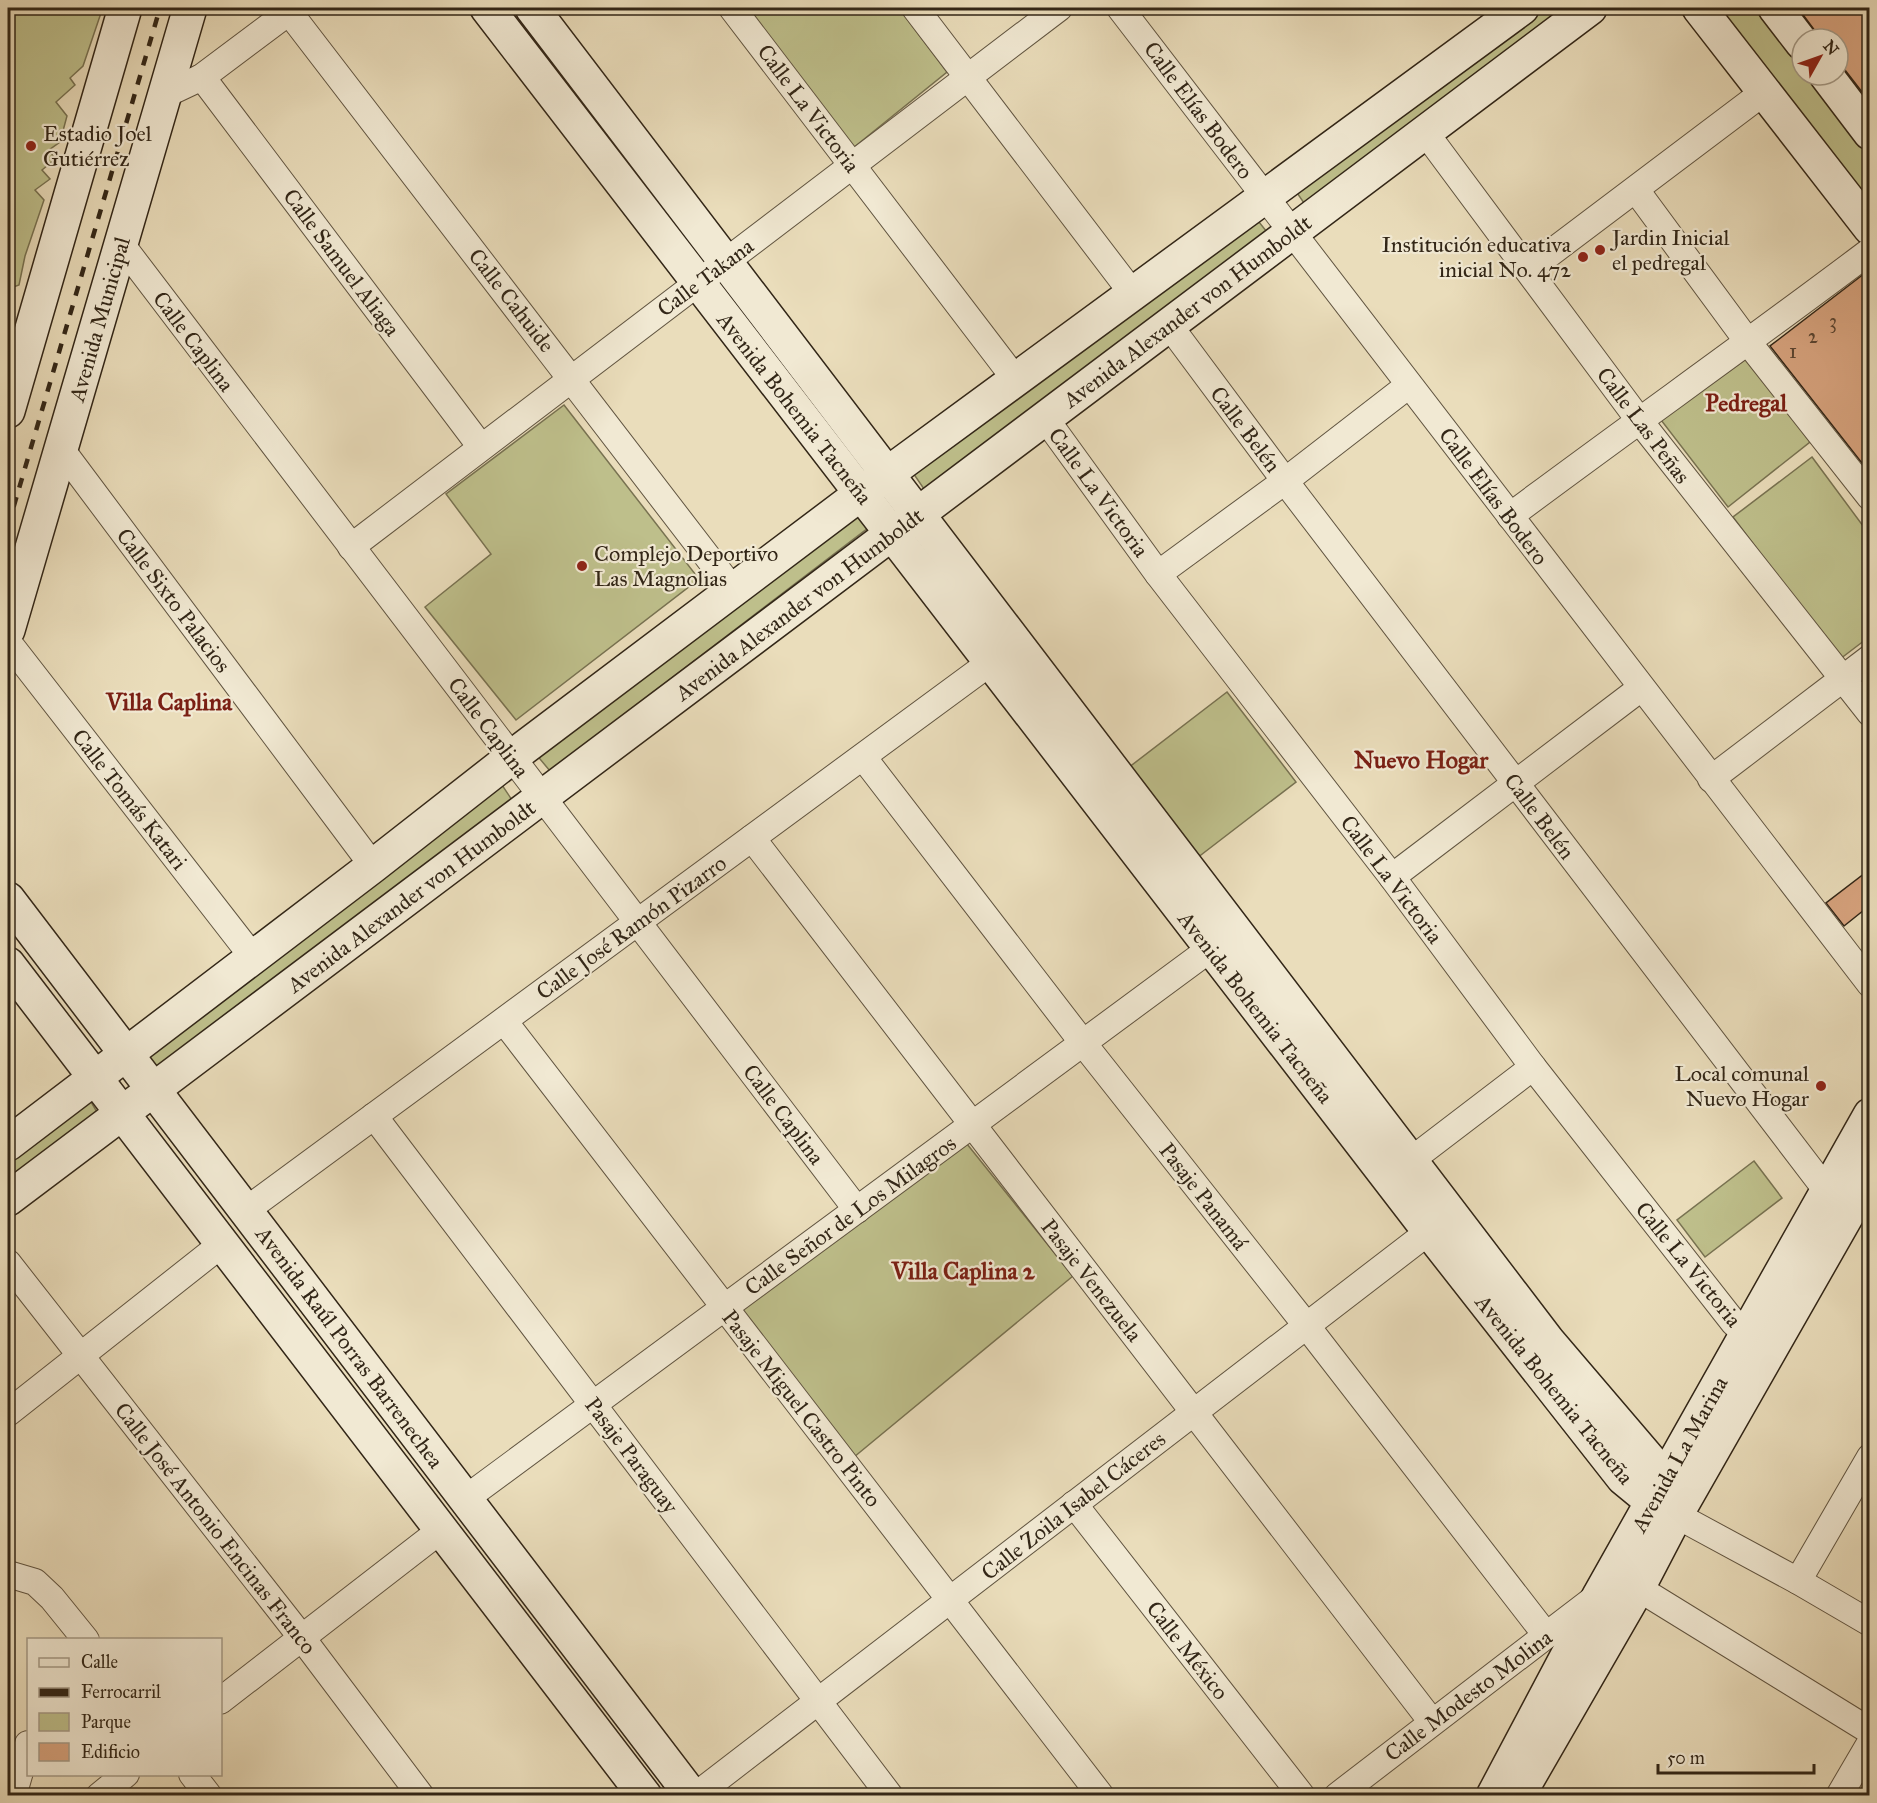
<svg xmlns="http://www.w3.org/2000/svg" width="1877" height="1803" viewBox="0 0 1877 1803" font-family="'IM FELL Great Primer',serif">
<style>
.green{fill:#bebf8b;stroke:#787251;stroke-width:1.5}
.building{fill:#d7a37e;stroke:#322617;stroke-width:1.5}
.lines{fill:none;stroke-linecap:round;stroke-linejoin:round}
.street-casing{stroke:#605440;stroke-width:28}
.secondary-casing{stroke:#322617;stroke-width:36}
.street{stroke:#f1e9d3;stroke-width:26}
.secondary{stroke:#f1e9d3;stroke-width:33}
.rail{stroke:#322617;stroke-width:4.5;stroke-dasharray:10 10;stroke-linecap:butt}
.poi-dot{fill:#8f2418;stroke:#f1e9d3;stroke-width:2}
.labels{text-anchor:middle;stroke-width:4.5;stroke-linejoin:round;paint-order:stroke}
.number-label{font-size:20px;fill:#5b4531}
.street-label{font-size:22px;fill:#322617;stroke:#f1e9d3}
.poi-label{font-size:22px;fill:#322617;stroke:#f1e9d3;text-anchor:start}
.neighbourhood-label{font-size:24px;font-weight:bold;fill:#7a1f14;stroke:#f1e9d3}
</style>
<rect width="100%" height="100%" fill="#eaddbb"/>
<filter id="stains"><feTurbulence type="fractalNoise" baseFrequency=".00333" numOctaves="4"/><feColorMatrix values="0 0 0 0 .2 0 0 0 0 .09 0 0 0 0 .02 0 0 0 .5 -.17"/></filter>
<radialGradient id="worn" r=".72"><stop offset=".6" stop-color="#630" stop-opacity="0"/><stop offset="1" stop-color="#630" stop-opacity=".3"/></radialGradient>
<g class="green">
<path d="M8 8H100L102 10 83 66 70 78 75 85 56 102 67 116 60 142 49 150 55 159 42 170 50 179 35 190 44 200 25 256 19 285 8 289Z"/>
<path d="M747 8H899L947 72 853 148Z"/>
<path d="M1538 8H1574L1306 206 1293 187Z"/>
<path d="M1718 8H1756L1802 68V75H1808L1869 156V208Z"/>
<path d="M1255 217 1267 232 924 489 911 470Z"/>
<path d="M1749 357 1810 442 1728 507 1661 420Z"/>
<path d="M564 405 699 579 516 720 425 607 491 554 446 494Z"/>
<path d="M1812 457 1869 534V637L1840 659 1733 517Z"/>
<path d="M857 512 868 528 550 771 535 753Z"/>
<path d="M1227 692 1296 782 1197 858 1128 768Z"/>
<path d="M498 779 512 800 157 1069 145 1051Z"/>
<path d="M87 1095 97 1112 8 1182V1157Z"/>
<path d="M963 1139 1073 1276 848 1462 735 1314Z"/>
<path d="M1754 1161 1782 1198 1705 1257 1677 1220Z"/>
</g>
<g class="building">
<path d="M1798 8H1869V101L1838 61V39H1821Z"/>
<path d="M1869 270V472L1770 346Z"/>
<path d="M1869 870V906L1844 926 1826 903Z"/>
</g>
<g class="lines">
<g class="street-casing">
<g id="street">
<path d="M732 8 1016 380"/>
<path d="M915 8 1133 294"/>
<path d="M1120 8 1870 984"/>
<path d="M289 12 733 590"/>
<path d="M202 77 481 447"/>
<path d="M164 95 202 77 294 8"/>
<path d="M1425 132 1639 420 1870 713"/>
<path d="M1636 190 1748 342 1870 497"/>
<path d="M121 244 857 1210"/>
<path d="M1528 270 1764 92"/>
<path d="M1169 325 1285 481 1827 1191"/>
<path d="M1045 418 1158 574 1392 877 1533 1067 1734 1323 1746 1334"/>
<path d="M61 449 373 866"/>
<path d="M1510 516C1629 427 1751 341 1870 251"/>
<path d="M351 547 1059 8"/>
<path d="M1158 574 1285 481 1409 385"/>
<path d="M8 642 252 956"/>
<path d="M863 757 1083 1043 1306 1325 1546 1635"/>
<path d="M1711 779 1870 658"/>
<path d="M752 838 1432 1722"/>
<path d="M1392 877 1641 688"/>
<path d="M504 1021 1101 1796"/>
<path d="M374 1116 890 1796"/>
<path d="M1410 1161 1533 1067"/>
<path d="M245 1211 1006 651"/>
<path d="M8 1263 302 1638 421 1796"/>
<path d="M8 1413 222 1244"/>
<path d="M465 1499 1225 938"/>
<path d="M1074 1504 1302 1796"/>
<path d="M1676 1515 1798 1581 1870 1623"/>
<path d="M8 1574 35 1582 52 1598 86 1640"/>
<path d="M1798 1581 1870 1457"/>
<path d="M1638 1588 1870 1731"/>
<path d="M220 1701 441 1530"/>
<path d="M192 1774 209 1796"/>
<path d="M13 1796 28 1744"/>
<path d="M99 1796 126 1774"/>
<path d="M695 1796 1444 1220"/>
<path d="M1337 1796 1595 1598"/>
<path d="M1839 1796 1870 1743"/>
</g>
</g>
<g class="secondary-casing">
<g id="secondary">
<path d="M487 8 1429 1231 1623 1478 1651 1501 1676 1515"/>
<path d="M532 8 1548 1341 1665 1478 1676 1515"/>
<path d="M1699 8 1870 228"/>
<path d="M1775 8 1802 43"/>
<path d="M1826 75 1870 133"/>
<path d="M8 411 125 8"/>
<path d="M8 630 190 8"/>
<path d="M8 899 692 1796"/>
<path d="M8 964 645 1796"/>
<path d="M8 1144 373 866 525 747 887 474 1522 8"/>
<path d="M8 1199 1590 8"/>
<path d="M1493 1796 1600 1594 1870 1115"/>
<path d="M1518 1796 1638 1588 1676 1515 1870 1175"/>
</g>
</g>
<use href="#street" class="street"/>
<use href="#secondary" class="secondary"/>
<path class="rail" d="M8 526 160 8"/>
</g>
<g class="poi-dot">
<circle cx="31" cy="146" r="6"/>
<circle cx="1600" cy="250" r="6"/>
<circle cx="1583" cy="257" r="6"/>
<circle cx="582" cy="566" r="6"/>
<circle cx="1821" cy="1086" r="6"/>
</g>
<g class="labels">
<g class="number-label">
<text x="1833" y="328">3</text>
<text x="1813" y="343">2</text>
<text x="1793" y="358">1</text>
</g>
<g class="street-label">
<text transform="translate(809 108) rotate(53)" y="8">Calle La Victoria</text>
<text transform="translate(1199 110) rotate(53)" y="8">Calle Elías Bodero</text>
<text transform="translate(342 262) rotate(53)" y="8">Calle Samuel Aliaga</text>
<text transform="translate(705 277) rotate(-37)" y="8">Calle Takana</text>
<text transform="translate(512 300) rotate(52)" y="8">Calle Cahuide</text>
<text transform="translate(1187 311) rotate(-37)" y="8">Avenida Alexander von Humboldt</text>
<text transform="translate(99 319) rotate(-74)" y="8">Avenida Municipal</text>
<text transform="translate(194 341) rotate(53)" y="8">Calle Caplina</text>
<text transform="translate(795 408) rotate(52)" y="8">Avenida Bohemia Tacneña</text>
<text transform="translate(1644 425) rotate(53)" y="8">Calle Las Peñas</text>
<text transform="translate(1246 429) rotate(53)" y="8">Calle Belén</text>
<text transform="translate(1099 492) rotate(54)" y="8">Calle La Victoria</text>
<text transform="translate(1494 496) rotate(53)" y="8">Calle Elías Bodero</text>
<text transform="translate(174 600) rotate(53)" y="8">Calle Sixto Palacios</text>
<text transform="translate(799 604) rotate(-37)" y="8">Avenida Alexander von Humboldt</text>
<text transform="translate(489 727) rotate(53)" y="8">Calle Caplina</text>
<text transform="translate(130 799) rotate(52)" y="8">Calle Tomás Katari</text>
<text transform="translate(1540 816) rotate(53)" y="8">Calle Belén</text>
<text transform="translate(1392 879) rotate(53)" y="8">Calle La Victoria</text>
<text transform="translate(411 896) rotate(-37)" y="8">Avenida Alexander von Humboldt</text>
<text transform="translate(631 927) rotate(-36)" y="8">Calle José Ramón Pizarro</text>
<text transform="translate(1256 1007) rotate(52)" y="8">Avenida Bohemia Tacneña</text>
<text transform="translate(784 1114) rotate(53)" y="8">Calle Caplina</text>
<text transform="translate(1204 1196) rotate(52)" y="8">Pasaje Panamá</text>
<text transform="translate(850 1215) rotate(-36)" y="8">Calle Señor de Los Milagros</text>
<text transform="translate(1689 1264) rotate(51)" y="8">Calle La Victoria</text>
<text transform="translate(1092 1280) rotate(52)" y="8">Pasaje Venezuela</text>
<text transform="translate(350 1347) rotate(53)" y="8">Avenida Raúl Porras Barrenechea</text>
<text transform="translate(1555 1389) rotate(51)" y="8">Avenida Bohemia Tacneña</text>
<text transform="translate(802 1408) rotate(52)" y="8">Pasaje Miguel Castro Pinto</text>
<text transform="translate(1679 1454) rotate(-61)" y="8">Avenida La Marina</text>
<text transform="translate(632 1455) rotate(53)" y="8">Pasaje Paraguay</text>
<text transform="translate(1073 1505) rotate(-38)" y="8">Calle Zoila Isabel Cáceres</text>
<text transform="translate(216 1528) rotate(52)" y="8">Calle José Antonio Encinas Franco</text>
<text transform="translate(1188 1650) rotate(52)" y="8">Calle México</text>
<text transform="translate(1468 1695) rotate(-37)" y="8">Calle Modesto Molina</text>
</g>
<g class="poi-label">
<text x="43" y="141">Estadio Joel<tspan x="43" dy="25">Gutiérrez</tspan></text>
<text x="1612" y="245">Jardin Inicial<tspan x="1612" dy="25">el pedregal</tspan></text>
<text x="1571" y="252" text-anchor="end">Institución educativa<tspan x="1571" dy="25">inicial No. 472</tspan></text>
<text x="594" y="561">Complejo Deportivo<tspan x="594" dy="25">Las Magnolias</tspan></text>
<text x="1809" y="1081" text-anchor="end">Local comunal<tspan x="1809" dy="25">Nuevo Hogar</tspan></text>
</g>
<g class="neighbourhood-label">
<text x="1746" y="411">Pedregal</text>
<text x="169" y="710">Villa Caplina</text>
<text x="1421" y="768">Nuevo Hogar</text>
<text x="963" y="1279">Villa Caplina 2</text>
</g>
</g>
<rect width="1877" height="1803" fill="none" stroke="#eaddbb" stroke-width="30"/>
<rect x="9" y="9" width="1859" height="1785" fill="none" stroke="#322617" stroke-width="3"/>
<rect x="15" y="15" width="1847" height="1773" fill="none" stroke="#322617" stroke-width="1.5"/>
<rect x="27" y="1638" width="195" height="138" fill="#f1e9d3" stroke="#a59b88" stroke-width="1.5"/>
<rect x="39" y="1658" width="30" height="9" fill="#f1e9d3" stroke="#a59b88" stroke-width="1.5"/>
<text x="81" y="1668" font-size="18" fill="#322617">Calle</text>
<rect x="39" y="1688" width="30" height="9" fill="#322617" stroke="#a59b88" stroke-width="1.5"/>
<text x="81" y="1698" font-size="18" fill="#322617">Ferrocarril</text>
<rect x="39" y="1713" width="30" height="18" fill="#bebf8b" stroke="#a59b88" stroke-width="1.5"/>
<text x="81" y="1728" font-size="18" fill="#322617">Parque</text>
<rect x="39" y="1743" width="30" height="18" fill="#d7a37e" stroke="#a59b88" stroke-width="1.5"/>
<text x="81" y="1758" font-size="18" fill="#322617">Edificio</text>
<g transform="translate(1820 57) rotate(50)"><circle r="28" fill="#f1e9d3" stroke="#a59b88" stroke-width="1.5"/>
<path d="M0-4.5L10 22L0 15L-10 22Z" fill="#8f2418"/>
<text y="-9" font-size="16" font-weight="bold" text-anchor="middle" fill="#322617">N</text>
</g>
<path d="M1658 1764v9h156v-9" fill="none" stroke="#322617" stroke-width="3"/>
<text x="1667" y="1764" font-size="18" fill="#322617" stroke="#f1e9d3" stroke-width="4.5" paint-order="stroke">50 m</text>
<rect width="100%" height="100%" filter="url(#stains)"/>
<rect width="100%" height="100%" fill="url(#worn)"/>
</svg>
